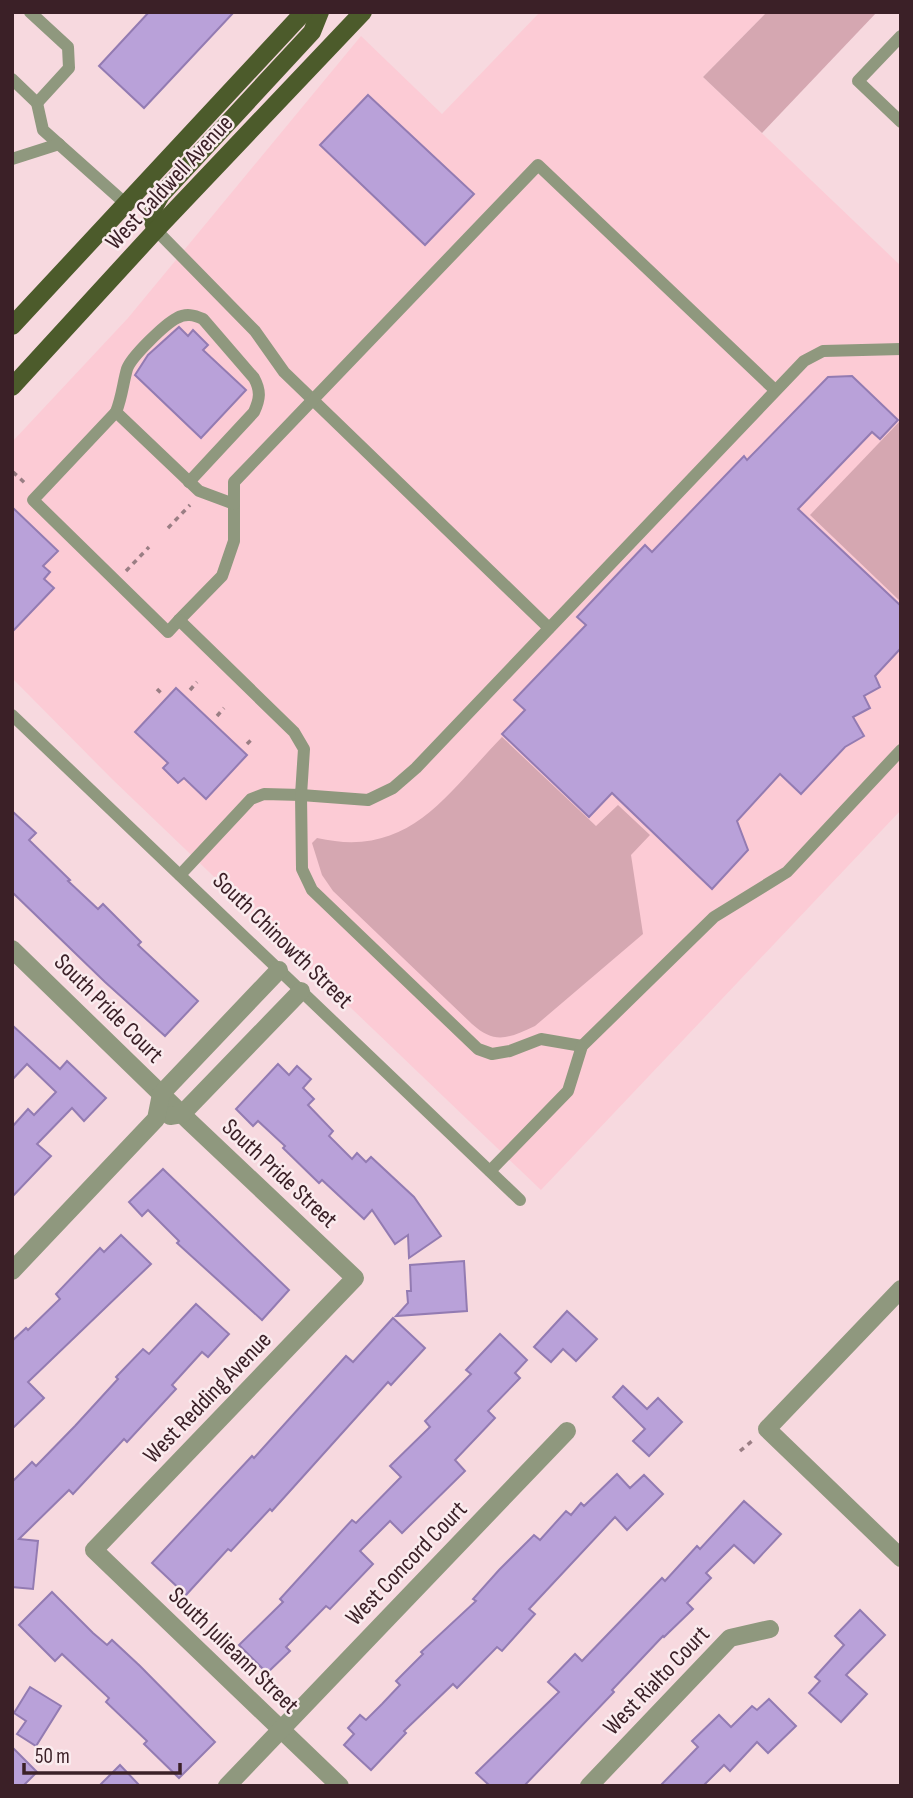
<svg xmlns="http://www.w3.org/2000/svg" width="913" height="1798" viewBox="0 0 913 1798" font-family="'Sofia Sans Condensed',sans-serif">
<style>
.built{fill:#fccbd5}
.green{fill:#d5a7b1}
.building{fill:#b9a1d9;stroke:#937bb2;stroke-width:2}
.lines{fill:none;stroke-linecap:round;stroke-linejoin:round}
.path{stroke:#9a7e84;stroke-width:3.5;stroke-dasharray:5 5;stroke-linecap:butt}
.lane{stroke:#8f987e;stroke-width:12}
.street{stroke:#8f987e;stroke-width:18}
.primary{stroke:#4c5b2b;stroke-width:18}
.labels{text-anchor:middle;stroke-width:5;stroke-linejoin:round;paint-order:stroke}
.street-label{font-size:24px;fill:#3b2027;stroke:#faebee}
</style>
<rect width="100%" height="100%" fill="#f7d9df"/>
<path class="built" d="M540 12H767L703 77 901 266V810L541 1190 112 779 12 678V442L128 318 361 36 442 114Z"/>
<g class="green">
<path d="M767 12H877L762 133 703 77Z"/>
<path d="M901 420V602L810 515Z"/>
<path d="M502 737 596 826 618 805 650 835 631 855 643 934 535 1026C509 1038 495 1045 472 1024L333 891 322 875 312 843 317 838C409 859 445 796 502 737Z"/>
</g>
<g class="building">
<path d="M149 12H234L144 108 99 66Z"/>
<path d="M368 95 474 194 425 245 320 145Z"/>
<path d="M179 327 188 336 193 330 208 345 203 350 246 390 201 438 135 375 148 355Z"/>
<path d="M852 376 898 420 880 439 872 432 798 509 901 606V648L875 676 880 687 864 696 870 708 853 717 864 736 845 747 801 794 780 774 737 821 748 850 712 889 612 793 589 817 502 734 525 710 514 700 586 625 577 617 645 545 652 552 744 456 747 460 828 377Z"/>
<path d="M12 507 58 551 43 566 50 572 44 579 54 588 12 632Z"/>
<path d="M176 688 247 755 206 799 184 778 178 783 163 768 168 763 135 732Z"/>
<path d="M12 811 36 833 29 840 70 880 68 881 98 909 103 904 141 942 138 945 198 1001 165 1036 105 982 12 892Z"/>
<path d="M12 1025 60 1069 67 1061 106 1098 84 1121 72 1108 37 1144 51 1156 12 1197V1127L28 1109 34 1115 56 1092 27 1064 12 1080Z"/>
<path d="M278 1064 289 1075 297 1066 311 1079 303 1088 314 1099 308 1105 333 1131 329 1136 352 1159 357 1153 366 1162 371 1157 414 1197 441 1236 409 1258 408 1235 395 1244 372 1210 364 1219 322 1180 319 1183 283 1148 285 1146 258 1121 253 1126 236 1109Z"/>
<path d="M163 1169 289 1290 262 1320 177 1243 179 1241 148 1210 142 1216 129 1202Z"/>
<path d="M121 1235 151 1264 28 1382 44 1398 12 1429V1341L26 1328 28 1330 60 1299 56 1294 100 1248 104 1252Z"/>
<path d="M464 1261 467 1311 396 1316 408 1303 407 1291H411L410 1265Z"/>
<path d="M196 1304 229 1334 208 1357 202 1352 172 1385 176 1389 127 1442 124 1439 73 1494 69 1490 19 1539 38 1541 33 1589 12 1587V1482L32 1462 36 1466 75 1426 118 1379 116 1377 143 1349 149 1354Z"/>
<path d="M567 1311 597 1339 576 1361 563 1349 551 1362 534 1347Z"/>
<path d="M393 1318 425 1348 391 1385 388 1382 272 1511 270 1509 231 1551 228 1549 186 1595 152 1563 252 1456 254 1458 346 1356 353 1362Z"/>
<path d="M500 1334 527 1360 515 1373 520 1378 488 1411 495 1418 455 1460 465 1471 402 1533 390 1521 360 1551 373 1564 330 1609 326 1606 286 1647 290 1651 267 1673 239 1645 283 1602 280 1599 352 1520 356 1523 401 1477 390 1466 430 1427 425 1421 471 1374 466 1370Z"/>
<path d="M623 1386 647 1409 658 1398 682 1422 649 1456 633 1441 645 1429 613 1397Z"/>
<path d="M617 1474 630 1488 644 1475 663 1494 627 1530 615 1517 529 1609 535 1614 502 1651 497 1647 457 1688 453 1684 404 1731 406 1733 371 1770 344 1745 354 1734 348 1728 360 1715 366 1720 382 1704 400 1685 396 1681 423 1654 421 1652 476 1601 473 1599 499 1570 534 1535 540 1540 566 1511 571 1515 581 1503 584 1506Z"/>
<path d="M744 1501 781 1534 754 1563 734 1545 706 1573 711 1578 687 1603 693 1609 664 1637 663 1636 612 1690 614 1692 524 1786H490L476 1773 559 1692 548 1682 575 1654 582 1661 662 1578 665 1581 697 1546 700 1549Z"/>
<path d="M52 1592 93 1633 107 1645 112 1640 140 1666 215 1742 179 1778 144 1744 147 1741 106 1702 109 1698 62 1654 55 1661 19 1625Z"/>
<path d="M860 1610 885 1635 846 1675 867 1694 841 1722 809 1693 820 1681 815 1677 844 1645 835 1636Z"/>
<path d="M30 1687 61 1706 36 1746 17 1734 26 1721 14 1713Z"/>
<path d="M769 1699 796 1726 768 1753 757 1742 730 1771 724 1765 703 1786H660L698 1747 692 1741 719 1715 731 1727 752 1706 757 1710Z"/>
<path d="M12 1747 37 1772 23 1786H12Z"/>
<path d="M120 1765 140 1786H99Z"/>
</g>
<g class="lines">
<g class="path">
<path d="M13 472 27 485"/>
<path d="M168 528 190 505"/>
<path d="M126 571 149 547"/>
<path d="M157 689 162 694"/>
<path d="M190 690 197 682"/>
<path d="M217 716 224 708"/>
<path d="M247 744 254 737"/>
<path d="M740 1451 752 1441"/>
</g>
<g class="lane">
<path d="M30 12 68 47 69 68 37 103"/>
<path d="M901 36 858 81 901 122"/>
<path d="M12 79 37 103 43 130 126 204"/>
<path d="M12 159 59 144"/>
<path d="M156 230 255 331 284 372 549 628"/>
<path d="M116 412C122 397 123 383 127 369 131 357 165 324 177 318 186 313 194 315 203 319L254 378C261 391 260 399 254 412L189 482"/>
<path d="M179 620 222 576 234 541V504"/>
<path d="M12 715 520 1200"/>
<path d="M180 875 251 799 264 794 301 795 304 749 294 732 179 620 168 632 33 500 116 412 199 491 234 504V482L538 165 775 390"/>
<path d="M582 1046 541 1039 510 1051 492 1054 478 1049 312 890 302 869 301 795 368 800 393 788 416 768 804 361 823 351 901 349"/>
<path d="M490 1171 568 1091 582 1046 714 917 787 872 901 750"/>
</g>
<g class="street">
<path d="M12 949 190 1122 355 1278 94 1550 340 1786"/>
<path d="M170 1116 182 1114 301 991"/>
<path d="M12 1271 156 1119 161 1094 279 970"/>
<path d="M901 1289 767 1429 901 1558"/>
<path d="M227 1786 567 1431"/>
<path d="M589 1786 730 1638 770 1629"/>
</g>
<g class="primary">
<path d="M156 230C149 216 153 208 161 195L312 32 320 12"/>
<path d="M12 326 304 12"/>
<path d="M12 387 156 230 363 12"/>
</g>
</g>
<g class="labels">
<g class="street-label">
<text transform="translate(169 182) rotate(-47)" y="8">West Caldwell Avenue</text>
<text transform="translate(283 940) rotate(44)" y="8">South Chinowth Street</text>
<text transform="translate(109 1008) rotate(45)" y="8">South Pride Court</text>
<text transform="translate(280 1173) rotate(43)" y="8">South Pride Street</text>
<text transform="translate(207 1397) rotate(-46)" y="8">West Redding Avenue</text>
<text transform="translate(406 1563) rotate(-46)" y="8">West Concord Court</text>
<text transform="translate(234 1650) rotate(44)" y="8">South Julieann Street</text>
<text transform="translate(656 1680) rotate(-46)" y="8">West Rialto Court</text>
</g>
</g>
<rect width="913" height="1798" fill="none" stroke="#3b2027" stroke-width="28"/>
<path d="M24 1763v10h156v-10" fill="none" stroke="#3b2027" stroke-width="3.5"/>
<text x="35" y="1763" font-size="21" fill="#3b2027" stroke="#faebee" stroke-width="5" paint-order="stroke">50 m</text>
</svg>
